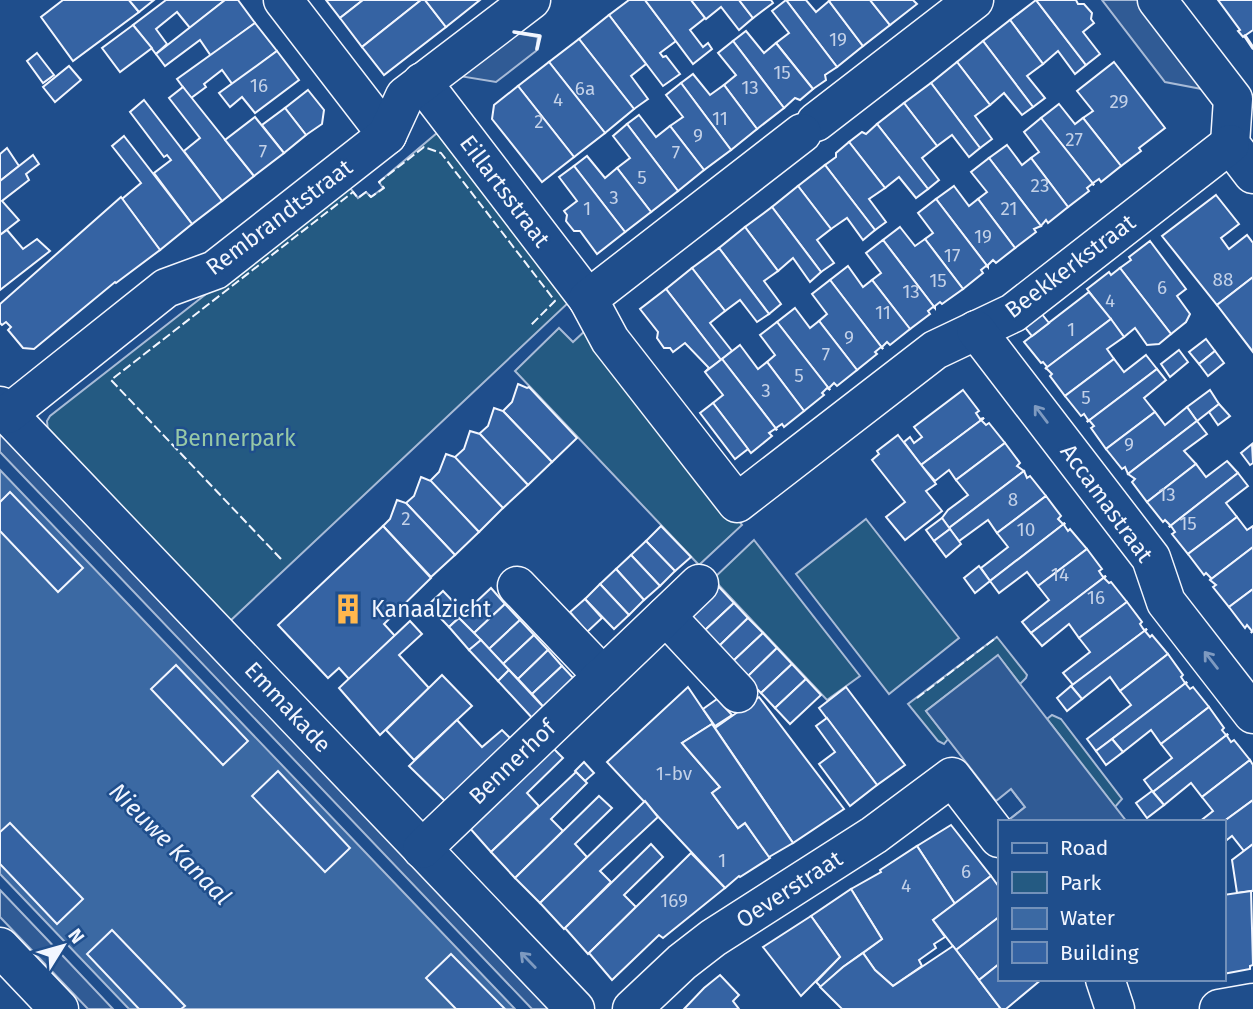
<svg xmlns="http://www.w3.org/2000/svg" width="1253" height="1009" viewBox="0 0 1253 1009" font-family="'Fira Sans',sans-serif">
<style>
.green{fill:#245a82;stroke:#a8bbd7;stroke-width:2}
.parking{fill:#305b95;stroke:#a8bbd7;stroke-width:2}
.water{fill:#3b69a3;stroke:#a8bbd7;stroke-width:2}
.building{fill:#3563a3;stroke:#f2f6ff;stroke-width:2}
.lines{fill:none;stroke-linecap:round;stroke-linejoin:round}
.minor-casing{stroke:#f2f6ff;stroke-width:41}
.minor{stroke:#1f4e8c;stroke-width:38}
.fence{stroke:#f2f6ff;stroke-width:2;stroke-dasharray:9 3.5;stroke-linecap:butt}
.wall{stroke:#f2f6ff;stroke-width:3.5}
.oneway{stroke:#7e9ac0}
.labels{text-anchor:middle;stroke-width:5;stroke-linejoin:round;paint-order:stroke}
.number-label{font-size:19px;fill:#c3d1e8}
.street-label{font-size:23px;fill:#f2f6ff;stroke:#1f4e8c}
.park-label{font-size:23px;fill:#97c8a6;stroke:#1f4e8c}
.poi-label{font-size:23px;fill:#f2f6ff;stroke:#1f4e8c;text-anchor:start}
.water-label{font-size:24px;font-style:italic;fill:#f2f6ff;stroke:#1f4e8c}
</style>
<rect width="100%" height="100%" fill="#1f4e8c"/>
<g class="green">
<path d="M437 133 568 303 229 622 48 431 47 421 50 416 347 184 358 198 366 192 371 197 383 188 379 182Z"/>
<path d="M559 328 573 342 588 328 742 525 699 565 515 371Z"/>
<path d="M866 519 959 638 889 694 796 574Z"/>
<path d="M754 540 860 676 827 700 713 579Z"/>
<path d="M997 637 1027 675 1026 678 1020 684 998 656 926 711 948 739 944 744 938 741 908 704Z"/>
<path d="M1052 715 1061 719 1122 799 1115 807 1093 779 1012 822 1010 819 1025 807 1011 789 1068 746 1047 719Z"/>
</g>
<g class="parking">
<path d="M1102 0H1142L1212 91 1165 82Z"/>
<path d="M509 32 538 37 536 51 496 82 453 75Z"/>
<path d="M0 427 555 1009H532L71 526 0 452Z"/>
<path d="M998 655 1020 684 1127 822H1012L1010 819 1025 807 1011 789 996 801 926 711Z"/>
<path d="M0 890 62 955 113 1009H88L0 917Z"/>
</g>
<path class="water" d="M0 470 515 1009H129L0 874Z"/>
<g class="building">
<path d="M63 0H129L139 12 73 61 41 17Z"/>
<path d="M129 0H154L139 12Z"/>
<path d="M166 0H225L190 28 177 12 156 29 167 44 156 54 133 25Z"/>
<path d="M225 0H238L255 23 211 56 200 40 165 66 156 54Z"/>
<path d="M326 0H363L340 18Z"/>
<path d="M363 0H421L362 47 340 18Z"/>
<path d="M421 0H425L446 27 384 75 362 47Z"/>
<path d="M425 0H480L446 27Z"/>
<path d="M629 0H645L676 41 660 53 663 57 666 56 680 74 663 86 609 15Z"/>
<path d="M645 0H691L705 18 690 30 703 47 708 43 712 49 693 64Z"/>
<path d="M691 0H739L753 18 739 30 721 7 706 19Z"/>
<path d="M739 0H771L773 3 753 18Z"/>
<path d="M786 0H806L816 12 829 1 863 46 837 67Z"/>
<path d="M786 0 837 67 825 75 826 80 813 89 776 43 789 33 772 11Z"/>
<path d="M831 0H870L890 25 863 46 829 1Z"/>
<path d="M870 0H913L917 4 890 25Z"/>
<path d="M1036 0 1086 65 1075 74 1058 51 1043 64 1010 20Z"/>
<path d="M1036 0H1076L1078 4H1084L1092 13 1091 19 1094 23 1083 32 1100 54 1086 65Z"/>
<path d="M1218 0H1253V30L1243 37 1238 31 1240 30Z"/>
<path d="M609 15 646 64 631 76 648 99 634 109 579 39Z"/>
<path d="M1010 20 1043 64 1027 76 1045 98 1033 107 983 41Z"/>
<path d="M255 23 277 51 233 85 222 70 204 84 206 87 191 98 177 79Z"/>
<path d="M133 25 152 48 120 72 102 48Z"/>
<path d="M746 31 764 53 776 43 813 89 800 100 795 98 784 108 733 41Z"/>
<path d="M579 39 634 109 605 133 549 62Z"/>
<path d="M733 41 784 108 757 129 724 85 736 75 718 53Z"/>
<path d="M983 41 1033 107 1022 115 1004 93 990 105 957 62Z"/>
<path d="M277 51 299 80 255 113 242 97 230 107 219 93Z"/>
<path d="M37 53 54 75 43 83 27 61Z"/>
<path d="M549 62 605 133 574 157 518 86Z"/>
<path d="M957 62 990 105 975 116 992 139 980 148 931 83Z"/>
<path d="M1114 62 1165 128 1139 148 1141 151 1121 166 1083 118 1093 111 1077 91Z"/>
<path d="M69 66 81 80 55 102 43 87Z"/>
<path d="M693 74 710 95 724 85 757 129 731 150 681 83Z"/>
<path d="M681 83 731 150 704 170 670 126 683 117 666 95Z"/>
<path d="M931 83 980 148 969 157 952 135 937 146 904 103Z"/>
<path d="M518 86 574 157 542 182 492 119 494 105Z"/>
<path d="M183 87 254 176 222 201 184 151 200 138 169 98Z"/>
<path d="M308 90 324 110 322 124 306 135 285 108Z"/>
<path d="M144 100 222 201 192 224 154 173 171 160 167 155 164 157 130 112Z"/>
<path d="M904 103 937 146 922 158 939 180 928 189 877 124Z"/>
<path d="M1059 104 1075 124 1083 118 1121 166 1101 182 1099 179 1093 183 1094 185 1041 118Z"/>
<path d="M285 108 306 135 284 153 262 125Z"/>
<path d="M639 115 656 137 670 126 704 170 678 191 627 124Z"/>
<path d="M255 117 284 153 254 176 225 140Z"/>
<path d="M1041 118 1094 185 1092 184 1087 188 1089 191 1068 207 1031 158 1039 152 1024 132Z"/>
<path d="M627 124 678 191 651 212 617 168 630 158 613 136Z"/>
<path d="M877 124 928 189 916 198 899 177 885 188 849 142 862 132 866 134Z"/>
<path d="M124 136 192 224 160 250 122 199 141 183 112 146Z"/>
<path d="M849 142 885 188 869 199 886 222 875 230 825 165 836 157V153Z"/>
<path d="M1007 145 1022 165 1031 158 1068 207 1048 223 1046 220 1041 226 989 158Z"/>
<path d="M7 148 19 166 0 181V154Z"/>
<path d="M33 155 39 164 26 174 29 180 2 201 19 220 0 235V181Z"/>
<path d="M587 156 605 178 617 168 651 212 625 232 574 166Z"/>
<path d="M989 158 1041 226 1034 229 1036 232 1015 248 978 199 987 192 971 172Z"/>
<path d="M825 165 875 230 863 240 847 218 831 229 798 186Z"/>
<path d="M574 166 625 232 597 254 580 231H574L566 221 567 215 564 211 577 201 559 177Z"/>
<path d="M798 186 831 229 817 240 834 263 821 272 772 207Z"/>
<path d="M954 186 969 206 978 199 1015 248 996 263 993 260 988 265V267L936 199Z"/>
<path d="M1216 195 1239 224 1221 238 1229 249 1247 235 1253 243V277L1217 305 1162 236Z"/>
<path d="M121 197 160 250 116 283 115 282 34 349 23 348 8 330 11 327 6 322 2 325 0 323V304Z"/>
<path d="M936 199 988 267 986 266 981 270 983 273 963 289 925 239 933 233 918 213Z"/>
<path d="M772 207 821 272 810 282 793 258 778 271 745 227Z"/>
<path d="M745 227 778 271 764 281 781 304 769 314 719 248Z"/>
<path d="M900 227 915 246 925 239 963 289 942 304 940 302 935 306V308L883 240Z"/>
<path d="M7 230 23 249 37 239 50 251 0 290V235Z"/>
<path d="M883 240 935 308 933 307 928 311 930 314 910 329 872 280 881 273 866 253Z"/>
<path d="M1150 241 1186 289 1177 296 1190 314 1186 322 1171 334 1120 268 1131 260 1129 257Z"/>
<path d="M719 248 769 314 757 322 740 300 725 311 692 268Z"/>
<path d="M848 266 863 287 872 280 910 329 890 345 887 342 882 347 883 349 830 280Z"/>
<path d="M692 268 725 311 710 323 732 351 721 360 666 289Z"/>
<path d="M1120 268 1171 334 1159 344 1147 345 1135 328 1124 337 1087 289 1109 272 1111 275Z"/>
<path d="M1253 277V352L1217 305Z"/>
<path d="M830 280 883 349 881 347 875 352 877 354 857 370 819 321 827 314 812 294Z"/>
<path d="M666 289 721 360 705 372 709 368 685 343 673 352 670 348H664L657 338 658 332 640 309Z"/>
<path d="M1089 292 1111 319 1045 369 1047 367 1043 362 1041 363 1024 342Z"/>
<path d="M795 308 810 328 819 321 857 370 837 386 834 383 829 388 830 390 777 322Z"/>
<path d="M1037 308 1049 323 1032 336 1020 321Z"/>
<path d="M1111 319 1124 337 1107 349 1114 359 1065 396 1050 376 1052 374 1046 368Z"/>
<path d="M777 322 830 390 827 388 822 393 824 395 804 411 767 362 775 355 760 335Z"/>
<path d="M1206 339 1215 351 1199 364 1189 352Z"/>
<path d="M740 345 758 369 767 362 804 411 784 427 782 424 776 428 777 430 722 359Z"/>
<path d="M1179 350 1188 362 1170 377 1161 364Z"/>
<path d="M1215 351 1224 363 1208 376 1199 364Z"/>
<path d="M1146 355 1157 369 1087 422 1088 420 1084 414 1081 416 1065 396 1114 359 1124 372Z"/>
<path d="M722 359 777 430 775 429 769 433 772 436 751 453 713 403 723 395 705 372Z"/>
<path d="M1157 369 1166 380 1144 398 1155 412 1106 449 1091 428 1094 426 1089 420 1087 422Z"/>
<path d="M518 384 527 388 529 387 577 438 552 462 503 411 512 402Z"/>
<path d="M963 390 979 411 976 413 980 419 984 418 921 465 904 442 910 437 914 443 922 437 914 427Z"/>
<path d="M1210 390 1219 404 1197 421 1187 407Z"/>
<path d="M713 403 748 449 735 459 700 413Z"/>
<path d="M1219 404 1230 416 1218 425 1209 412Z"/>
<path d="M1187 407 1197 421 1128 474 1125 467 1122 469 1106 449 1155 412 1165 425Z"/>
<path d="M494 408 503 411 552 462 528 485 479 434 488 426Z"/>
<path d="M984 418 981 420 986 425 989 423 1005 443 956 480 949 470 935 481 921 465Z"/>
<path d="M1197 421 1207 434 1184 451 1196 464 1147 502 1132 482 1135 479 1128 474Z"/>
<path d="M470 431 480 434 528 485 503 508 454 458 464 449Z"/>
<path d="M898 435 936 484 926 491 942 511 905 540 886 517 905 502 872 460 879 454 877 451Z"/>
<path d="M1005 443 1020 463 1017 466 1024 471 949 528 942 518 948 510 968 495 956 480Z"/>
<path d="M1252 444 1253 463 1250 465 1241 453Z"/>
<path d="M446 454 455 457 503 508 479 532 430 481 439 472Z"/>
<path d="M1227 461 1238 473 1169 527 1170 525 1165 520 1163 522 1147 502 1196 464 1206 477Z"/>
<path d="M1024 471 1027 478 1030 476 1046 496 997 533 988 520 959 541 949 528Z"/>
<path d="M1238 473 1248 486 1226 503 1237 517 1188 554 1172 534 1175 532 1171 526 1169 527Z"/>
<path d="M421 477 431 481 479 532 455 555 406 503 414 496Z"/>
<path d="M10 492 83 568 58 592 0 531V502Z"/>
<path d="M1046 496 1061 516 1058 519 1063 524 1065 523 990 581 981 568 1008 547 997 533Z"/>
<path d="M397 500 406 503 455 555 431 577 383 526 390 519Z"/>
<path d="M1237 517 1247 530 1253 526V547L1210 580 1211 578 1206 573 1204 575 1188 554Z"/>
<path d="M942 518 950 529 934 541 926 530Z"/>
<path d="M1065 523 1064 525 1068 531 1070 529 1087 549 1038 586 1027 572 999 593 990 581Z"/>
<path d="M383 526 431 578 384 624 395 636 349 679 339 668 328 678 278 625Z"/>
<path d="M661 526 691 557 675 571 646 541Z"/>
<path d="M950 529 961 544 946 557 934 541Z"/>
<path d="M646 541 675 571 660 586 631 555Z"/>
<path d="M1253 547V589L1229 607 1213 587 1216 585 1210 580Z"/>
<path d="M1087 549 1102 569 1099 571 1103 577 1106 576 1031 633 1022 622 1049 600 1038 586Z"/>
<path d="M631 555 660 586 644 600 616 569Z"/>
<path d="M979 566 990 581 975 593 964 578Z"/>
<path d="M616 569 644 600 629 615 600 584Z"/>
<path d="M1106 576 1104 578 1109 583 1111 582 1127 602 1079 638 1069 624 1042 646 1031 633Z"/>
<path d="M600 584 629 615 614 629 585 599Z"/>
<path d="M719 587 734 603 703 632 689 616Z"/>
<path d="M491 588 505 604 474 633 459 618Z"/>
<path d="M1253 589V631L1251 633 1252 631 1247 625 1245 628 1229 607Z"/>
<path d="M443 591 464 613 449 627 428 605Z"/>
<path d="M585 599 602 618 587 632 570 612Z"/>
<path d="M1127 602 1142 622 1140 624 1144 630 1147 629 1073 685 1063 673 1090 652 1079 638Z"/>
<path d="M734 603 748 618 718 647 703 632Z"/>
<path d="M505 604 520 620 489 649 474 633Z"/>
<path d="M459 618 481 640 469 650 449 627Z"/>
<path d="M748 618 763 633 732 662 718 647Z"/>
<path d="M520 620 534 635 503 664 489 649Z"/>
<path d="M410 621 422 634 399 655 429 688 380 735 339 688Z"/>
<path d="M1147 629 1145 631 1150 637 1152 635 1168 654 1120 691 1110 677 1082 699 1071 686Z"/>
<path d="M763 633 777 648 746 678 732 662Z"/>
<path d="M534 635 548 650 518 679 503 664Z"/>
<path d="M481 640 509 670 498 681 469 650Z"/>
<path d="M777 648 792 664 761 693 746 678Z"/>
<path d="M548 650 562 666 532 694 518 679Z"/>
<path d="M1168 654 1183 675 1181 677 1185 683 1187 682 1096 751 1087 739 1131 705 1120 691Z"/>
<path d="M792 664 806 679 775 708 761 693Z"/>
<path d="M176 665 248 741 223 765 151 689Z"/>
<path d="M562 666 577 682 547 711 532 694Z"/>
<path d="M509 670 547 711 535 721 498 681Z"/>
<path d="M442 675 472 706 414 760 386 730Z"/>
<path d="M806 679 821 695 790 724 775 708Z"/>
<path d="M1187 682 1186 684 1190 689 1193 687 1209 707 1161 744 1151 730 1123 752 1112 739Z"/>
<path d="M1071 686 1082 699 1067 711 1057 698Z"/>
<path d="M688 687 715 727 712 724 682 743 720 787 712 793 738 828 745 823 770 858 740 877 739 876 725 888 607 762Z"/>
<path d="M846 687 905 765 877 785 819 708Z"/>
<path d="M759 697 844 809 793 843 715 728Z"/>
<path d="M717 699 732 715 715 726 703 709Z"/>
<path d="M1209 707 1224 728 1222 730 1226 735 1228 734 1153 792 1144 780 1172 758 1161 744Z"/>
<path d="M827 718 877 785 850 806 819 764 835 752 816 726Z"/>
<path d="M457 720 482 747 502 730 514 742 448 804 409 766Z"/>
<path d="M712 724 793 843 769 857 745 823 738 828 712 793 720 787 682 743Z"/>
<path d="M1228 734 1227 736 1231 742 1234 740 1250 760 1202 797 1191 783 1164 805 1153 792Z"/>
<path d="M1112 739 1123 752 1106 765 1096 751Z"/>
<path d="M551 746 563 758 527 793 539 806 491 852 468 826Z"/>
<path d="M1250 760 1253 765V800L1223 822H1199L1213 811 1202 797Z"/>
<path d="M584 762 594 773 585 781 575 771Z"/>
<path d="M278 771 350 848 325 872 252 796Z"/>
<path d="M576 772 587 783 551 819 563 831 515 878 491 852Z"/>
<path d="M1152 791 1164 805 1147 818 1136 803Z"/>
<path d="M599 796 612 808 575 844 587 857 540 903 515 878Z"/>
<path d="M1253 800V844L1244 851 1232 836 1223 843V822Z"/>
<path d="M645 801 658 817 600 871 611 882 564 929 540 903Z"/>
<path d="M10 823 83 899 57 924 0 864V832Z"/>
<path d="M951 825 991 876 955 904 917 846Z"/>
<path d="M651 844 663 857 624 895 636 907 588 954 565 928Z"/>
<path d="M1253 844V891L1237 893 1232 860Z"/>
<path d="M917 846 955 904 933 920 945 937 934 944 936 948 919 960 922 966 893 986 875 970 863 953 882 939 851 889 881 872 880 870Z"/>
<path d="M691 853 725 888 663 938 659 935 612 980 589 953Z"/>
<path d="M991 876 999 887V917L956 950 933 920Z"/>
<path d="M851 889 882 939 843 967 821 987 816 982 840 957 811 916Z"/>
<path d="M1251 891 1253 965 1250 966V969L1223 974V895Z"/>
<path d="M811 916 840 957 801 996 763 947Z"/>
<path d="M999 917V964L979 980 956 950Z"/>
<path d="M112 930 185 1006 181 1009H139L87 954Z"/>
<path d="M953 946 1001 1009H842L820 987 843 967 863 953 875 970 893 986Z"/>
<path d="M451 954 505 1009H456L426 978Z"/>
<path d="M999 964V979H1042L1006 1009H1001L979 980Z"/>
<path d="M720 975 739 995 733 1001 739 1009H684L704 988Z"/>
</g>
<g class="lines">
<g class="minor-casing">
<g id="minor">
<path d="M283 0 387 135"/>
<path d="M1157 0 1233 99 1230 144 1253 174"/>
<path d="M422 82 588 299"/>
<path d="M816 122 974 0"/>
<path d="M802 133 588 299 610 340 737 503 935 350 1013 313 1230 144"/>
<path d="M976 330 1151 558 1166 602 1253 714"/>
<path d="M0 406 575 1009"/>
<path d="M8 414 166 288 215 270 387 135 405 96 531 0"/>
<path d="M517 586 603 676"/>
<path d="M666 616 738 693"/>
<path d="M422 849 699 584"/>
<path d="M0 947 59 1009"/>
<path d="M1105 979 1115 1009"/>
<path d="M632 1009 682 962 713 938 874 835 952 777 999 838"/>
<path d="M1219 1009 1253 1003"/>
</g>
</g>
<use href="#minor" class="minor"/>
<g class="fence">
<path d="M281 559 111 380 353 192 358 198 366 192 371 197 384 188 379 182 424 147 441 153 555 301 531 325"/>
<path d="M917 698 997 637"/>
</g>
<g class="wall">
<path d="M514 32 540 36 537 49"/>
<path d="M1245 36 1253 48"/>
</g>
</g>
<defs><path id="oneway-shaft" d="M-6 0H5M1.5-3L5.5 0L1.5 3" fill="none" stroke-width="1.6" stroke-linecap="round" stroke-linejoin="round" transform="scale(1.75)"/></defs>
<g class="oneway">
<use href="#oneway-shaft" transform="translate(1041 414) rotate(-127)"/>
<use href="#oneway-shaft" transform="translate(1211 660) rotate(-128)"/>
<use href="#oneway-shaft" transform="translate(528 960) rotate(-134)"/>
</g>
<defs>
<g id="building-bare" transform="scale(2.415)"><path d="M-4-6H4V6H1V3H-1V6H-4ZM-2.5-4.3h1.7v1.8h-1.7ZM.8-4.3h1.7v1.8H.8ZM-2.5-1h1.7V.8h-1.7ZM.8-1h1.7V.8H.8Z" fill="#ffb74d" stroke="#1f4e8c" stroke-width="2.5" paint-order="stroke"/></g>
</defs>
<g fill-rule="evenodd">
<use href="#building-bare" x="348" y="609"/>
</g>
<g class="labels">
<g class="number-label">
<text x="838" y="46">19</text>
<text x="782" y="79">15</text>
<text x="259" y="92">16</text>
<text x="750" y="94">13</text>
<text x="585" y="95">6a</text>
<text x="558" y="106">4</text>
<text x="1119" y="108">29</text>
<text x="720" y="125">11</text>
<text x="539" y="128">2</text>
<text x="698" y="142">9</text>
<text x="1074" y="146">27</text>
<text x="263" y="158">7</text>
<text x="676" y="159">7</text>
<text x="642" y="184">5</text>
<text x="1040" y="192">23</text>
<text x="614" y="204">3</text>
<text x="587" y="215">1</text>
<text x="1009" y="215">21</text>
<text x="983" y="243">19</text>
<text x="952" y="262">17</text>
<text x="1223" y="286">88</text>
<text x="938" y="287">15</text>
<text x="1162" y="294">6</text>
<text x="911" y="298">13</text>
<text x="1110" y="307">4</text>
<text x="883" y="319">11</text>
<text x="1071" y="336">1</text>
<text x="849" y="344">9</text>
<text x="826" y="361">7</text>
<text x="799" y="382">5</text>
<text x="766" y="397">3</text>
<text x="1086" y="404">5</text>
<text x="1129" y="451">9</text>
<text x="1167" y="501">13</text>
<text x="1013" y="506">8</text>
<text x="406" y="525">2</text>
<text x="1188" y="530">15</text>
<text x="1026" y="536">10</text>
<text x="1060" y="581">14</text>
<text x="1096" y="604">16</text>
<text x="674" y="780">1-bv</text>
<text x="722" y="867">1</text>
<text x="966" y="878">6</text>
<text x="906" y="892">4</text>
<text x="674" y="907">169</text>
</g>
<g class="street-label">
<text transform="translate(505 191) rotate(53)" y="8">Eillartsstraat</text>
<text transform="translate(279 217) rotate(-37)" y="8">Rembrandtstraat</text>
<text transform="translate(1070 266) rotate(-37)" y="8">Beekkerkstraat</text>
<text transform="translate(1107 503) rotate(54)" y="8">Accamastraat</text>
<text transform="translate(288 707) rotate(47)" y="8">Emmakade</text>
<text transform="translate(512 762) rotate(-44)" y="8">Bennerhof</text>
<text transform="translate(789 889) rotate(-33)" y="8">Oeverstraat</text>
</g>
<g class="park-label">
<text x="235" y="446">Bennerpark</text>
</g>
<g class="poi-label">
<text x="371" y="617">Kanaalzicht</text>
</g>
<g class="water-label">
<text transform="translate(170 844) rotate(45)" y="8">Nieuwe Kanaal</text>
</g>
</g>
<rect x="998" y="820" width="228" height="161" fill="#1f4e8c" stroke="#7391ba" stroke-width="2"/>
<rect x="1012" y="843" width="35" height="10" fill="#1f4e8c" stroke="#7391ba" stroke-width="2"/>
<text x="1060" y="855" font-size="21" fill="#f2f6ff">Road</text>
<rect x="1012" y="872" width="35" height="21" fill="#245a82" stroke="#7391ba" stroke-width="2"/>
<text x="1060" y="890" font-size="21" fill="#f2f6ff">Park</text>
<rect x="1012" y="908" width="35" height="21" fill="#3b69a3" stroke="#7391ba" stroke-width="2"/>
<text x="1060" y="925" font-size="21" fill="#f2f6ff">Water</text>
<rect x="1012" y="942" width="35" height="21" fill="#3563a3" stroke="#7391ba" stroke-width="2"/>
<text x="1060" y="960" font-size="21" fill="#f2f6ff">Building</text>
<g transform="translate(63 946) rotate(53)" stroke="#1f4e8c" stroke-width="5" paint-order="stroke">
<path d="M0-5L12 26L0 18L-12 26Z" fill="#f2f6ff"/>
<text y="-10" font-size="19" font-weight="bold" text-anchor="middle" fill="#f2f6ff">N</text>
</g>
</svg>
